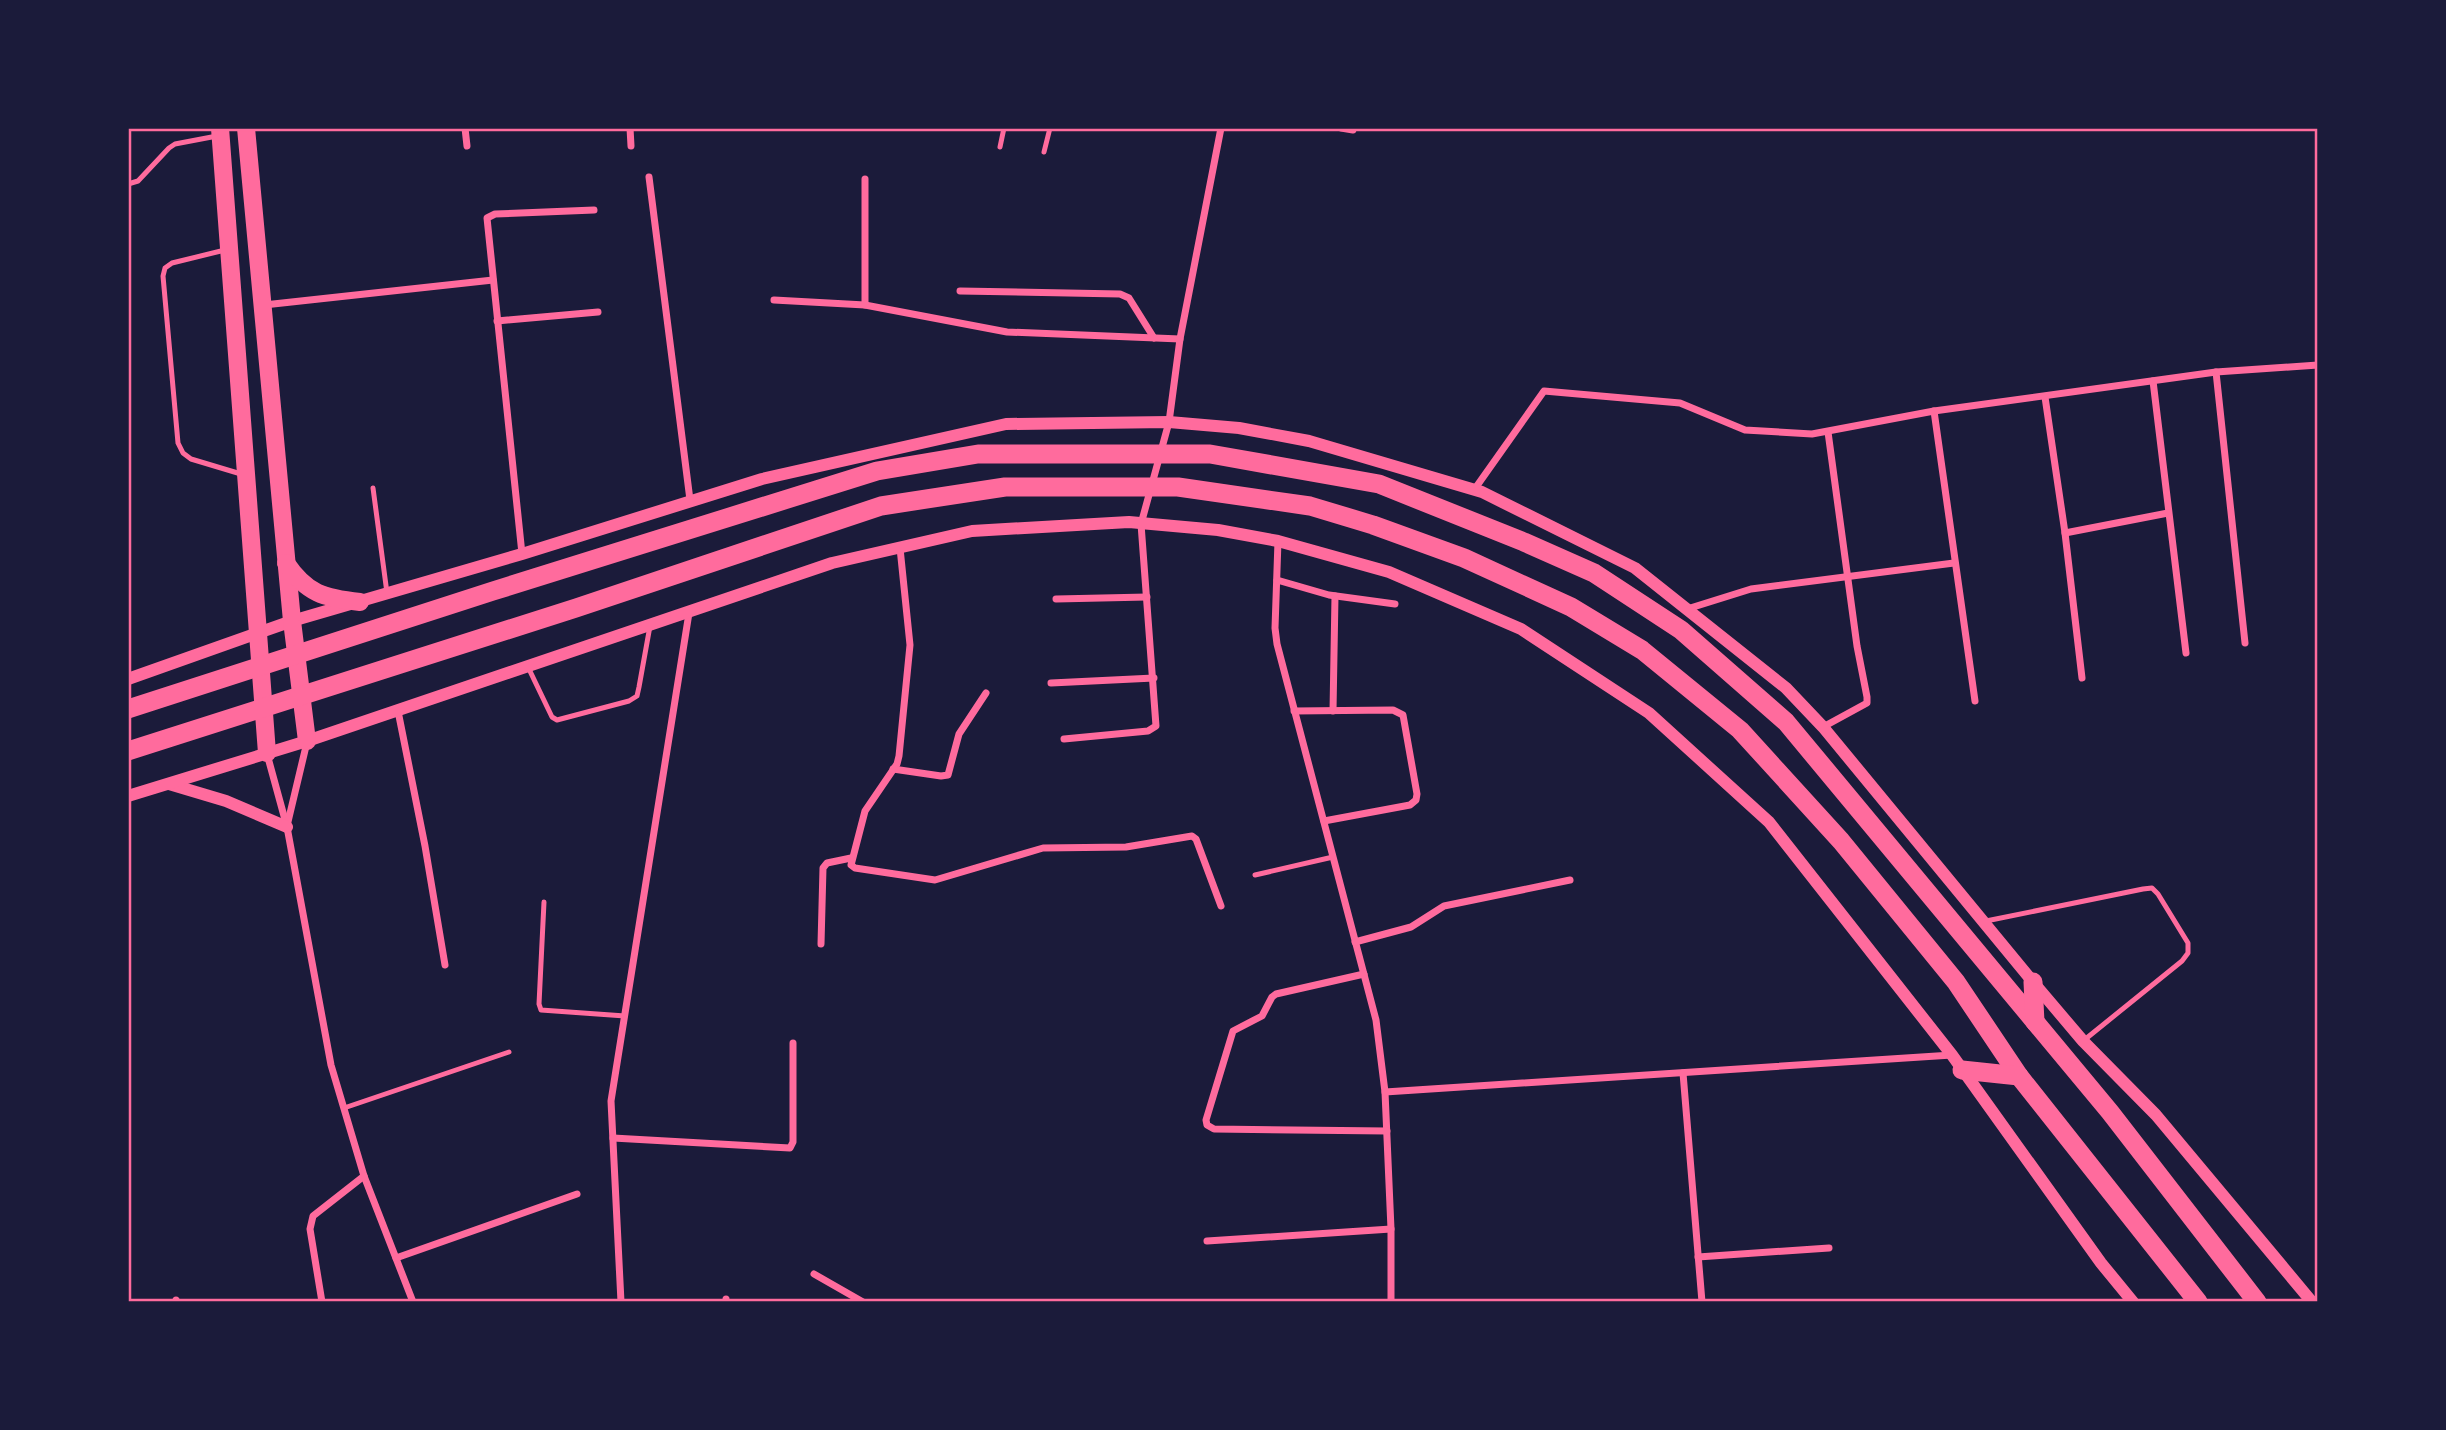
<svg xmlns="http://www.w3.org/2000/svg" width="2446" height="1430" viewBox="0 0 2446 1430" font-family="Jost,sans-serif">
<style>
.lines{fill:none;stroke-linecap:round;stroke-linejoin:round}
.service{stroke:#ff6b9d;stroke-width:5}
.minor{stroke:#ff6b9d;stroke-width:7}
.tertiary{stroke:#ff6b9d;stroke-width:12}
.primary{stroke:#ff6b9d;stroke-width:18}
.trunk{stroke:#ff6b9d;stroke-width:19}
.neatline{fill:none;stroke:#ff6b9d;stroke-width:2.5}
</style>
<rect width="100%" height="100%" fill="#1b1b3a"/>
<g class="lines">
<g class="service">
<path d="M1000 147 1004 128"/>
<path d="M1044 152 1050 128"/>
<path d="M128 184 138 181 169 148 175 144 217 136"/>
<path d="M225 250 172 263 165 268 163 276 178 443 183 453 191 459 241 474"/>
<path d="M373 488 387 593"/>
<path d="M528 667 552 717 557 720 629 701 637 696 639 687 650 626"/>
<path d="M1255 875 1333 857"/>
<path d="M544 902 539 1004 541 1010 625 1016"/>
<path d="M1986 921 2143 889 2152 888 2158 894 2188 943V953L2182 961 2083 1041"/>
<path d="M344 1108 509 1052"/>
</g>
<g class="minor">
<path d="M465 128 467 146"/>
<path d="M630 128 631 146"/>
<path d="M1341 128 1353 130"/>
<path d="M649 177 690 500"/>
<path d="M960 291 1120 294 1129 298 1154 338"/>
<path d="M774 300 865 305 1007 332 1180 339"/>
<path d="M264 305 493 280"/>
<path d="M865 305V179"/>
<path d="M497 321 598 312"/>
<path d="M2216 372 2245 643"/>
<path d="M2153 381 2186 653"/>
<path d="M2045 397 2065 533 2082 678"/>
<path d="M1934 411 1975 701"/>
<path d="M1474 490 1544 391 1680 403 1745 430 1812 434 1934 411 2216 372 2318 365"/>
<path d="M2065 533 2168 513"/>
<path d="M1278 541 1275 628 1277 644 1376 1020 1385 1092 1391 1229V1302"/>
<path d="M900 548 910 645 899 756 897 764 865 811 851 865 855 868 935 880 1043 848 1126 847 1192 836 1196 839 1221 906"/>
<path d="M522 554 487 218 495 214 594 210"/>
<path d="M1277 580 1329 595 1395 604"/>
<path d="M1056 599 1147 597"/>
<path d="M1687 609 1751 589 1954 563"/>
<path d="M1051 683 1154 678"/>
<path d="M398 711 425 846 445 965"/>
<path d="M1294 711 1393 710 1403 715 1417 794 1416 800 1410 805 1324 821"/>
<path d="M1333 711 1335 596"/>
<path d="M1823 727 1867 703V697L1857 646 1828 432"/>
<path d="M1064 739 1148 731 1156 726 1141 524 1169 422 1180 339 1221 128"/>
<path d="M267 754 287 827 331 1065 364 1176 413 1302"/>
<path d="M893 769 941 776 948 775 959 734 986 693"/>
<path d="M287 826 307 742"/>
<path d="M1355 942 1411 927 1444 906 1570 880"/>
<path d="M821 944 823 868 827 863 851 858"/>
<path d="M1364 974 1276 994 1272 997 1262 1016 1233 1031 1206 1120 1207 1125 1214 1129 1387 1131"/>
<path d="M1683 1073 1702 1302"/>
<path d="M1385 1092 1952 1055"/>
<path d="M613 1138 790 1148 793 1142V1043"/>
<path d="M1207 1241 1391 1229"/>
<path d="M1698 1257 1829 1248"/>
<path d="M396 1258 577 1194"/>
<path d="M814 1274 863 1302"/>
<path d="M726 1299V1302"/>
<path d="M176 1302V1300"/>
<path d="M322 1302 310 1229 313 1216 364 1176"/>
<path d="M621 1302 611 1101 689 613"/>
</g>
<g class="tertiary">
<path d="M128 679 292 621 522 554 762 479 1006 424 1169 422 1239 428 1309 441 1482 492 1635 568 1786 688 1823 727 2033 982 2083 1041 2156 1115 2312 1302"/>
<path d="M169 784 226 801 287 827"/>
<path d="M128 796 307 741 832 563 972 531 1129 522 1218 530 1278 541 1389 572 1521 629 1649 713 1769 822 1952 1055 2101 1263 2133 1302"/>
</g>
<g class="primary">
<path d="M220 128 267 753"/>
<path d="M246 128 292 621 307 741"/>
<path d="M286 563C307 594 324 598 360 602"/>
</g>
<g class="trunk">
<path d="M128 709 493 591 877 471 978 454H1210L1379 484 1524 542 1594 573 1681 630 1786 722 2110 1112 2257 1302"/>
<path d="M128 751 576 608 881 506 1005 487H1178L1310 506 1373 525 1464 558 1571 607 1642 650 1740 730 1841 841 1956 982 2019 1076 2198 1302"/>
<path d="M2033 982 2035 1022"/>
<path d="M1962 1070 2019 1076"/>
</g>
</g>
<rect width="2446" height="1430" fill="none" stroke="#1b1b3a" stroke-width="259"/>
<rect x="130" y="130" width="2186" height="1170" class="neatline"/>
</svg>
